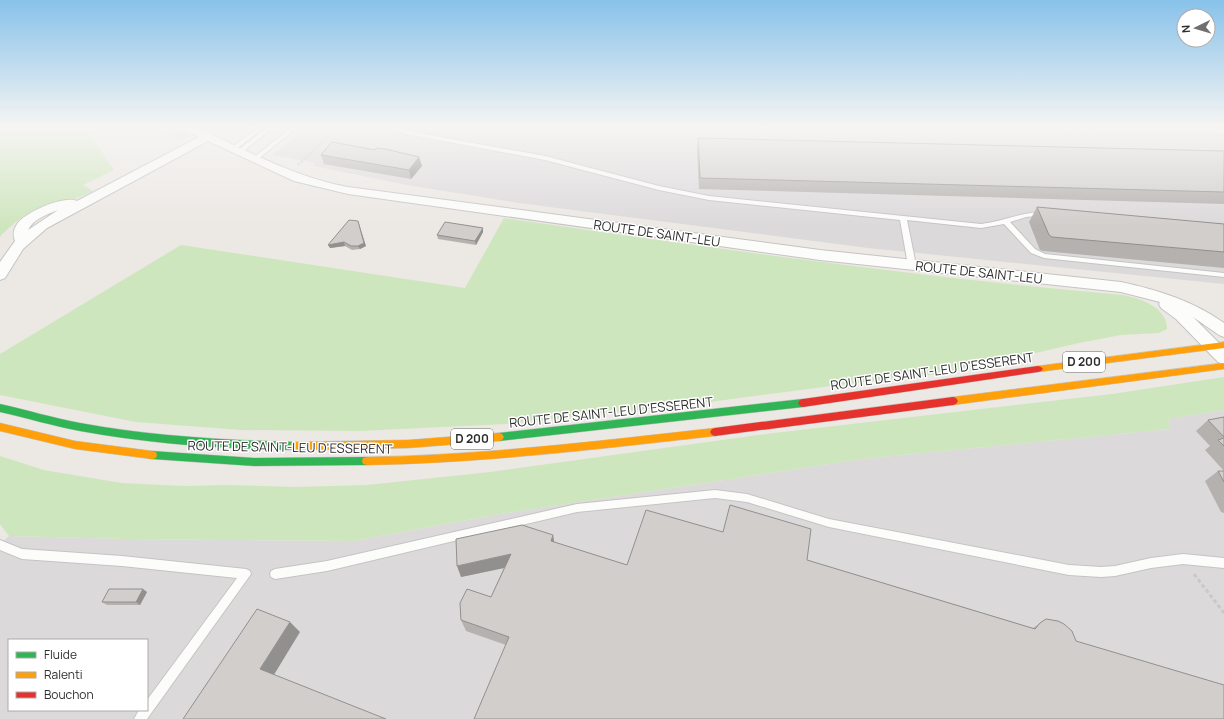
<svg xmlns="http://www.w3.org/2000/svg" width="1224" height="719" viewBox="0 0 1224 719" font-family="Manrope,sans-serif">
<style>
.industrial{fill:#dcd9db;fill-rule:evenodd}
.green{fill:#cee6be}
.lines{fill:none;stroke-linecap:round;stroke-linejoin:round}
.lane-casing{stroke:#c5c4c5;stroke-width:2}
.street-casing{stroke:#c5c4c5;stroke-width:2}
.fast-casing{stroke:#c6c5c4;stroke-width:1}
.slow-casing{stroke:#c6c5c4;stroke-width:1}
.jam-casing{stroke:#c6c5c4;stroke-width:1}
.path-far1{stroke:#c9c9c8;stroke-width:2;stroke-dasharray:2.5 1.5;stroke-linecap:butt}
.path{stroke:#c9c9c8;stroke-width:3;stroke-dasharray:4 2.5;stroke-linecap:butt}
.lane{fill:#fcfcfb;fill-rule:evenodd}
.street{fill:#fcfcfb;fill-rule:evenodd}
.fast{fill:#30b455;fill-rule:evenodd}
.slow{fill:#ff9f0a;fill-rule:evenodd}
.jam{fill:#e5322d;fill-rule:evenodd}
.rail-casing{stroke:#dfdfe1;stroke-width:3.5}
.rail{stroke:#fff;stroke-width:2.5;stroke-dasharray:7;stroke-linecap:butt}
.wall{fill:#b4b1af}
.shaded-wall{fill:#92908e}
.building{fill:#d1cecb;stroke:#92908e}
.labels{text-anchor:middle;stroke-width:3;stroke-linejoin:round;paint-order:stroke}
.shield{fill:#fff;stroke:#6d6d6d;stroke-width:1}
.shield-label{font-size:12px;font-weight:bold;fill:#2e2e2e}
.street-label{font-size:13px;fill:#2e2e2e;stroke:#fff}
</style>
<rect width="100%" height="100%" fill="#ece8e4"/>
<g class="industrial">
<path d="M214 126H267L262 130 252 127 246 133 220 129Z"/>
<path d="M295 126H1224V284L868 248 519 203 407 185 314 166 316 163 273 155 299 133Z"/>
<path d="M1224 410V719H0V544L9 536 123 539 353 541 500 514 862 459 1170 429 1168 419ZM9 640H147V710H9Z"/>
</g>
<g class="green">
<path d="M0 126H84L114 170 83 185 93 191C77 201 57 200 39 208 24 214 13 224 1 235L0 238Z"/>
<path d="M152 126H172L192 136 180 141Z"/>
<path d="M504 218C710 248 916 277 1123 295 1140 298 1168 308 1167 329L1159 333 1121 335 1079 343 1005 360 929 375 839 385 702 403 507 424 360 431 241 430 136 422 0 395V354L181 245 465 288Z"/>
<path d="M1224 377V410L1168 419 1170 429 862 459 500 514 353 541 127 539 9 536 0 524V456L44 470 122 483 184 486 228 485 295 487 367 485 490 472 774 433 1112 394Z"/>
</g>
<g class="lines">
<g class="lane-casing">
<g id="lane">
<path d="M260 126H266L235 150H231V148Z"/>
<path d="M269 126H275L241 153H237V151Z"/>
<path d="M293 126H299L257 160H253V158Z"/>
<path d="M388 126H396L407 131 545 156 659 186 709 196 981 224C1002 222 1021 212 1043 212L1045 213V215L1026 217 1010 222 1035 249 1045 254 1224 273V277L1044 258 1031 253 1004 224 981 228 907 220 916 265 912 267 908 265 900 220 709 200 659 190 545 160 406 134Z"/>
<path d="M715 490 747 494 829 519 1069 565 1101 567 1115 566 1151 558 1183 554 1224 558V568L1183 564 1151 568 1115 576 1101 577 1069 575 829 527 747 502 715 498 577 512 327 571 275 579 271 577 270 574 271 571 275 569 327 561 577 504Z"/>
<path d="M0 540 22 549 122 556 246 569 250 571 251 574 147 719H134L139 710H147V700L237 578 122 566 22 559 0 550Z"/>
</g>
</g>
<g class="street-casing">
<path id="street" d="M179 126H194C244 149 293 177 348 187L820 250 1121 282C1158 290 1193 301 1224 323V337L1219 335 1193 317 1224 348V364L1218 362 1176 319 1161 308 1159 304 1160 302 1121 292 820 260 348 194 294 181 208 141 47 228 23 249 5 278 0 280V262L15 241C13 235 13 231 16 226 22 213 64 195 77 201L199 137 181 128ZM58 210 28 230C33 219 48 214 58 210Z"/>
</g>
<g class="fast-casing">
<g id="fast">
<path d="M803 399 806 400 808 403 806 406 803 407 499 441 496 440 494 437 496 434 499 433Z"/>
<path d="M0 404C27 410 53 418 80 423 151 436 223 440 295 442L299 443 300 446 299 449 295 450C223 449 151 444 80 431 53 426 27 418 0 412Z"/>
<path d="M152 451 254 458 367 457 371 458 372 461 371 464 367 465 254 466 152 459 148 458 147 455 148 452Z"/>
</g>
</g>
<g class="slow-casing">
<g id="slow">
<path d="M1224 342V348L1038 372 1035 371 1033 369 1035 367 1038 366Z"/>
<path d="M1224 363V369L953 405 950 404 948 401 950 398 953 397Z"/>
<path d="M0 423 75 441 152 451 156 452 157 455 156 458 152 459 75 449 0 431Z"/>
<path d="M715 428 718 429 720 432 718 435 715 436C599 449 484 463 367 465L363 464 362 461 363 458 367 457C484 455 599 441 715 428Z"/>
<path d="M499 433 502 434 504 437 502 440 499 441 408 448 295 450 291 449 290 446 291 443 295 442 408 440Z"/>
</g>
</g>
<g class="jam-casing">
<g id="jam">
<path d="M1038 366 1041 367 1043 369 1041 371 1038 372 803 407 800 406 798 403 800 400 803 399Z"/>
<path d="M953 397 956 398 958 401 956 404 953 405 715 436 712 435 710 432 712 429 715 428Z"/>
</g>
</g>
<path class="path-far1" d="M298 165 328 137"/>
<path class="path" d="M1194 574 1224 613"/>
<use href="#lane" class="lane"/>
<use href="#street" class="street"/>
<use href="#fast" class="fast"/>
<use href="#slow" class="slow"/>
<use href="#jam" class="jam"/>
<g class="rail-casing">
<path id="rail" d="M1009 126 1224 131"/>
</g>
<use href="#rail" class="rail"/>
</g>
<g class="wall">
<path d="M214 126H226L220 129Z"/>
<path d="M698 138 1224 151V204L699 189 697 149Z"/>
<path d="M375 150 419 157 422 166 411 179 324 164 321 155Z"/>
<path d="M1037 207 1224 224V268L1043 251 1040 250 1029 222Z"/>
<path d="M349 220 366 246 360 249 352 250 345 246 330 248Z"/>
<path d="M483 232 476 245 438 239 437 235Z"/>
<path d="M1224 417V471L1205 450 1210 446 1196 431 1208 420Z"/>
<path d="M1218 471H1224V513L1221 512 1205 481Z"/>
<path d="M730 505 807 560 1033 628 1040 623 1076 641 506 645 466 631 461 620 491 597 504 568 461 577 553 535 554 542 627 565 723 532Z"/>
<path d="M147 592 140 605H107L102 602Z"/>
</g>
<g class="shaded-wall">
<path d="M219 126H226L220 129Z"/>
<path d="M419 157 422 166 411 179 409 170Z"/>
<path d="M358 221 366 246 360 249 358 246Z"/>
<path d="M483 228V232L476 245 475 241Z"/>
<path d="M344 242 345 246 330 248 328 245Z"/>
<path d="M553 535 555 547 551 541Z"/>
<path d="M511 554 514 566 461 577 457 566Z"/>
<path d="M143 589 147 592 140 605 136 602Z"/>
<path d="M290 622 300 632 272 678 260 669Z"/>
</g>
<g class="building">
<path d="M698 138 1224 151V192L700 178Z"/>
<path d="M332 142 375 150 376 148 385 149 419 157 409 170 321 155Z"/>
<path d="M1037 207 1224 224V252L1052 237 1049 235Z"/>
<path d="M349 220 358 221 364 243 358 246H351L344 242 328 245Z"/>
<path d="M445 222 483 228 475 241 437 235Z"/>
<path d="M1224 417V437L1208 420Z"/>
<path d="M1224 438V446L1218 440Z"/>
<path d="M1218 471H1224V482Z"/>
<path d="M730 505 811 529 807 560 1035 629 1040 623 1046 619 1058 621 1064 624 1072 631 1076 641 1224 685V719H474L509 637 461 620 460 603 467 589 491 597 511 554 457 566 456 539 522 525 553 535 551 541 627 565 646 510 723 532Z"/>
<path d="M109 589H143L136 602H102Z"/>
<path d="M257 609 290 622 260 669 386 719H183Z"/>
</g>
<linearGradient id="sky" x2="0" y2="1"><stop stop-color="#88c2ea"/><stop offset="0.56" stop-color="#f6f5f3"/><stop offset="1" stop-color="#f6f5f3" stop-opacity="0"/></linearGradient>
<rect width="1224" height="226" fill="url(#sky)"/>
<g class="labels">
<g class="shield">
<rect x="1063" y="352" width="42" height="20" rx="3"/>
<rect x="451" y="429" width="42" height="20" rx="3"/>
</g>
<g class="shield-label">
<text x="1084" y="366">D 200</text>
<text x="472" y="443">D 200</text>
</g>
<g class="street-label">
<text transform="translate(657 233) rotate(8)" y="5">ROUTE DE SAINT-LEU</text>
<text transform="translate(979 272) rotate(6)" y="5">ROUTE DE SAINT-LEU</text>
<text transform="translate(932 371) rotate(-8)" y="5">ROUTE DE SAINT-LEU D'ESSERENT</text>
<text transform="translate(611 412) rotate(-6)" y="5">ROUTE DE SAINT-LEU D'ESSERENT</text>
<text transform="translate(290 447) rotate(1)" y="5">ROUTE DE SAINT-LEU D'ESSERENT</text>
</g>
</g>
<rect x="8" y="639" width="140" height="72" fill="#ffffff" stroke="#ababab"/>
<rect x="16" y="652" width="20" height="6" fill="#30b455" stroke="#ababab"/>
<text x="44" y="659" font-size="12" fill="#2e2e2e">Fluide</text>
<rect x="16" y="672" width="20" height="6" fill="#ff9f0a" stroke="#ababab"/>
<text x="44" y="679" font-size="12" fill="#2e2e2e">Ralenti</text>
<rect x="16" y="692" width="20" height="6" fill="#e5322d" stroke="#ababab"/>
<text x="44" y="699" font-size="12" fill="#2e2e2e">Bouchon</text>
<g transform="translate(1196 28) rotate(265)"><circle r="19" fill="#ffffff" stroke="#ababab"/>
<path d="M0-3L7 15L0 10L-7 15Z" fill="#706f6e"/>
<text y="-6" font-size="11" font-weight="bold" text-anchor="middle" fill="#2e2e2e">N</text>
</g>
</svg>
